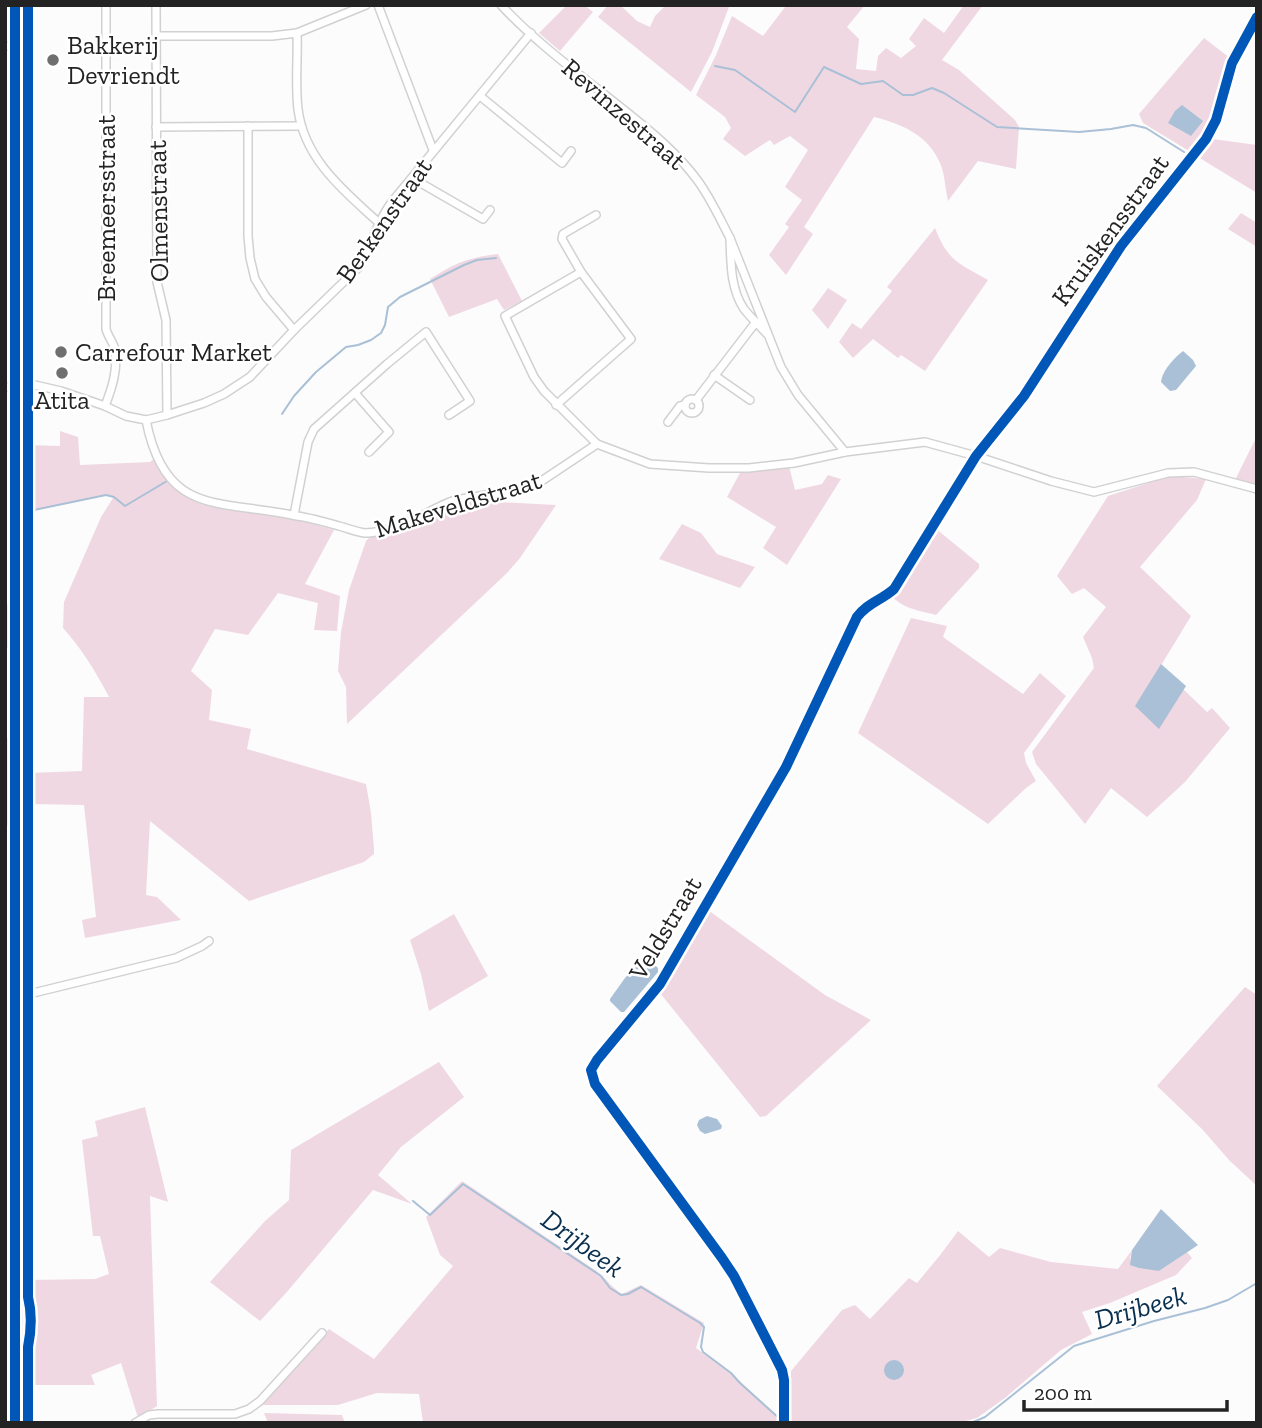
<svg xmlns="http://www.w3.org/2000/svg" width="1262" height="1428" viewBox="0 0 1262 1428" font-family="'Zilla Slab',serif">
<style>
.green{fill:#f0d8e3}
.water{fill:#a9c0d6}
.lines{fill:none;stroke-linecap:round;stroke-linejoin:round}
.stream{stroke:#a9c0d6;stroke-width:2}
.minor-casing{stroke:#d1d1d2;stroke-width:10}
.major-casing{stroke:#b0a8b1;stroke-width:12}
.minor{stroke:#fff;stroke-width:7}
.major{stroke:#eae6ea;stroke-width:9}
.cycleway-casing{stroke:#fff;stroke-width:15}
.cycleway{stroke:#0057b8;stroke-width:10}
.poi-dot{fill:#6f6f70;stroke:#fff;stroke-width:2.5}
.labels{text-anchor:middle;stroke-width:5;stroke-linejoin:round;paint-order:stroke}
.poi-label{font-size:26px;fill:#232324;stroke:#fff;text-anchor:start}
.street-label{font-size:26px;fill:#232324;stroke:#fff}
.water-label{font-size:28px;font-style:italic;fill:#092f4f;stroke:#fff}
</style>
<rect width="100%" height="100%" fill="#fcfcfd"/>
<g class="green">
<path d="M567 5H584L593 12 560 51 539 33Z"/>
<path d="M608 5H620L637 21 650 27 655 16 666 5H726L729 7 712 52 691 92 598 17Z"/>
<path d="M784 5H865L847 27 859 39 856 69 876 71 878 56 886 48 901 58 916 46 909 39 924 18 944 33 964 5H983L942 60 959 70 1015 120 1019 127 1016 169 978 161 948 201C945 189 945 174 940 163 928 135 902 124 874 117L804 227 813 234 786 275 769 255 789 227 785 224 802 200 785 187 808 150 790 136 774 145 770 140 745 156 723 139 731 128 725 117 696 95 716 55 732 16 763 36 785 7Z"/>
<path d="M1204 38 1230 58 1214 113 1207 128 1189 151 1143 123 1139 114Z"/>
<path d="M1213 139 1257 145V193L1198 157Z"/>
<path d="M1241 213 1257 223V247L1228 229Z"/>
<path d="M935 228C948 261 958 263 988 280L925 371 901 355 898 358 873 339 853 358 839 342 852 323 861 329 892 291 887 287Z"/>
<path d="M498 254 522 301 504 310 497 299 449 317 430 279C457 262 467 258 498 254Z"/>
<path d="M828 288 847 300 828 329 812 310Z"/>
<path d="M60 431 78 437 80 465 150 462 155 458C168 483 175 492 201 504L302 521 334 530 305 584 340 596 337 631 314 630 318 603 278 593 248 635 215 629 191 671 212 690 209 720 251 729 247 749 366 784 371 813 374 849V854L364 862 249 901 150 821 146 895 157 897 181 920 85 938 82 920 96 917 84 805 30 804 29 773 82 771 84 697H109C96 672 82 649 63 628L64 602 101 517 113 498 106 495 29 511V445L60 446Z"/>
<path d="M1257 436V487L1235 480Z"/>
<path d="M789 466 795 490 822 484 828 475 841 479 787 565 763 548 776 527 727 497 741 471 774 470Z"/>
<path d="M1170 476 1206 479 1197 500 1140 567 1191 616 1160 667 1207 712 1212 708 1230 728 1185 782 1147 817 1111 788 1085 824 1036 764 1032 752 1094 668 1092 658 1083 637 1106 607 1084 588 1072 594 1057 576 1108 496Z"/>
<path d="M492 496 497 502 556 505 520 558 507 573 347 724 346 687 338 671 341 632 349 590 366 541 372 535 410 526 446 506 465 501Z"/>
<path d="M682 524 701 533 717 554 755 567 740 588 659 559Z"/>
<path d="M935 528 979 564V568L936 615C922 611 903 609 893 597Z"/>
<path d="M5 604 16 605V652L5 647Z"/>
<path d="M911 618 947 626 943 637 1023 694 1040 673 1066 696 1024 753 1026 763 1036 781 1026 788 988 824 858 733Z"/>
<path d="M16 732V827L5 825V740Z"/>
<path d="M708 910 825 995 871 1020 766 1116 760 1117 660 993Z"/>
<path d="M454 914 488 976 429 1011 421 974 410 940Z"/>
<path d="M1245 987 1257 995V1186L1229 1160 1202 1129 1157 1086Z"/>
<path d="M439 1062 464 1097 401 1147 378 1175 412 1204 373 1190 286 1293 260 1321 210 1282 265 1221 289 1200 291 1150Z"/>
<path d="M145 1107 168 1202 150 1196 157 1406 138 1418 121 1363 91 1375 95 1385H31L29 1280 95 1279 109 1274 100 1236H93L82 1140 98 1136 95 1121Z"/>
<path d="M462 1181 595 1270C605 1277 611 1287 622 1294L641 1285 704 1323 696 1348 730 1372 778 1417 779 1423H423L419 1394 377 1393 338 1405H259L329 1329 374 1359 453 1266 440 1255 426 1217Z"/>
<path d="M958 1231 989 1257 1000 1248 1051 1262 1118 1269 1132 1250 1130 1259 1159 1271 1187 1252 1192 1258 1176 1275 1110 1303 1082 1312 1092 1334 1061 1350 1005 1398 977 1418 958 1423H789L791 1371 842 1310 855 1305 870 1319 909 1278 917 1283 941 1254Z"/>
<path d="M264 1413 342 1415 345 1423H268Z"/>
</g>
<g class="water">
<path d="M1182 105 1203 121 1191 136 1168 123 1175 111Z"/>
<path d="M1183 351 1193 360 1196 366 1176 390 1170 391 1161 382C1162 371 1174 358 1183 351Z"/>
<path d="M1161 664 1186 686 1159 729 1135 706Z"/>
<path d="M646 957 658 968V972L624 1012H621L610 1001V999L625 978 643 958Z"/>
<path d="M707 1116 717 1119 722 1126 721 1129 705 1134 700 1131 697 1125 699 1120Z"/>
<path d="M1161 1209 1198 1245 1159 1271 1139 1268 1130 1265 1132 1250Z"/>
<circle cx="894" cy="1370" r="10"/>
</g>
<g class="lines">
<g class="stream">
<path d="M715 66 735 70 795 112 824 67 861 84 883 81 903 95H913L932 88 944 93 997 127 1079 132 1111 129 1133 125 1146 128 1184 152"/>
<path d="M282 414 294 396 316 372 346 347 358 345 371 340 381 333 385 325 388 307 400 297 464 265 477 260 496 258"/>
<path d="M29 511 106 495 114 497 125 506 167 481"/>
<path d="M413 1201 430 1215 463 1184 601 1276 610 1288 621 1295 628 1294 641 1287 700 1323 704 1327 701 1347 703 1352 731 1373 740 1383 780 1419"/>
<path d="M971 1423 985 1417 1074 1346 1154 1321 1205 1308 1228 1300 1257 1283"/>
</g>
<g class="minor-casing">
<g id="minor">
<path d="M156 5 157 282 166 320 167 415"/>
<path d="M378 5 433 150"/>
<path d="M501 5C537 44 587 80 629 114 654 134 679 155 698 181 711 199 720 219 730 238"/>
<path d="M297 33C298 58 295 84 298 109 304 159 344 191 378 222"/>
<path d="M156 36H272L297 33 366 5"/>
<path d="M5 46H22"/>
<path d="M480 96 562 163 571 151"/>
<path d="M248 126V236L250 258 255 279 266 297 294 330"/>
<path d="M156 127 301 126"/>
<path d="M412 178 483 219 490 210"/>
<path d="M581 272 505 316 534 377 544 391 597 444"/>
<path d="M767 334C760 326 751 318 744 309 730 288 731 262 730 238L781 367 798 395 845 452"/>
<path d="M714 375 750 400"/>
<path d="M5 387 21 388 35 385 61 391 105 406 126 416 146 420 167 415 204 403 224 394 250 377 294 330 358 268C371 248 376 223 391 203L531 33"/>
<path d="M355 393 389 432 369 452"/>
<circle cx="692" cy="406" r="7"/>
<path d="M696 400 756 322"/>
<path d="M556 405 631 339 581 272 562 239 563 234 596 215"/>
<path d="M105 406C112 388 118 370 115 350 114 343 108 337 106 329V5"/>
<path d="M146 420C165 518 220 499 297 516 311 518 325 522 339 526 347 528 356 532 365 533 369 533 376 532 381 531 410 527 428 509 455 500L528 488 543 480 597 444 650 464 709 468H749L794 463 845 452 925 442 976 456 1051 481 1094 492 1168 473 1194 472 1257 489"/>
<path d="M668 422 680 406 685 405"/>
<path d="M294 515 308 442 314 429 387 364 426 332 470 401 449 415"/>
<path d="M21 996 176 958 202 946 209 941"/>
<path d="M135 1423 149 1415 158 1414H235L249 1409 260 1401 322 1333"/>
<path d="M784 1423V1380L782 1370 734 1276 722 1258 595 1084 591 1070 597 1060 660 984 786 767 857 617C867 603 882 600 894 589L976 456 1024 396 1121 246 1206 139 1216 120 1232 63 1257 17"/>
</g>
</g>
<g class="major-casing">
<path id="major" d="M21 1423 22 5"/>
</g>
<use href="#minor" class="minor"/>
<use href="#major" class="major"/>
<g class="cycleway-casing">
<g id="cycleway">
<path d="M15 1423V5"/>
<path d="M28 1423V1347C31 1332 32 1313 28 1297V5"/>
<path d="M784 1423V1380L782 1370 734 1276 722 1258 595 1084 591 1070 597 1060 660 984 786 767 857 617C867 603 882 600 894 589L976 456 1024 396 1121 246 1206 139 1216 120 1232 63 1257 17"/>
</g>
</g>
<use href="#cycleway" class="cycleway"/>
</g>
<g class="poi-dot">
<circle cx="53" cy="60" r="7"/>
<circle cx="61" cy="352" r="7"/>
<circle cx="62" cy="373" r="7"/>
</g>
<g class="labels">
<g class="poi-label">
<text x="67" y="54">Bakkerij<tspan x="67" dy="30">Devriendt</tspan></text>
<text x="75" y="361">Carrefour Market</text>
<text x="62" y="409" text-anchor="middle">Atita</text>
</g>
<g class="street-label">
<text transform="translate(624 114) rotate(41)" y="9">Revinzestraat</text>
<text transform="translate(106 208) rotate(-90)" y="9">Breemeersstraat</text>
<text transform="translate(158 211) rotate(-91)" y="9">Olmenstraat</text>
<text transform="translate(384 220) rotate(-55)" y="9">Berkenstraat</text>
<text transform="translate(1110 230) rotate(-54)" y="9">Kruiskensstraat</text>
<text transform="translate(458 504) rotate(-17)" y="9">Makeveldstraat</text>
<text transform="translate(665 928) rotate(-59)" y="9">Veldstraat</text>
</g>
<g class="water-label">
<text transform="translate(583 1243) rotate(36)" y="10">Drijbeek</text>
<text transform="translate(1140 1307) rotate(-16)" y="10">Drijbeek</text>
</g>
</g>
<rect width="1262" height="1428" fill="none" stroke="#232324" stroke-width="14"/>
<path d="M1024 1400v10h203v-10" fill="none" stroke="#232324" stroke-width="3.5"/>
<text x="1034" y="1400" font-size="21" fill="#232324" stroke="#ffffff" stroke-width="5" paint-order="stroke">200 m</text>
</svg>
